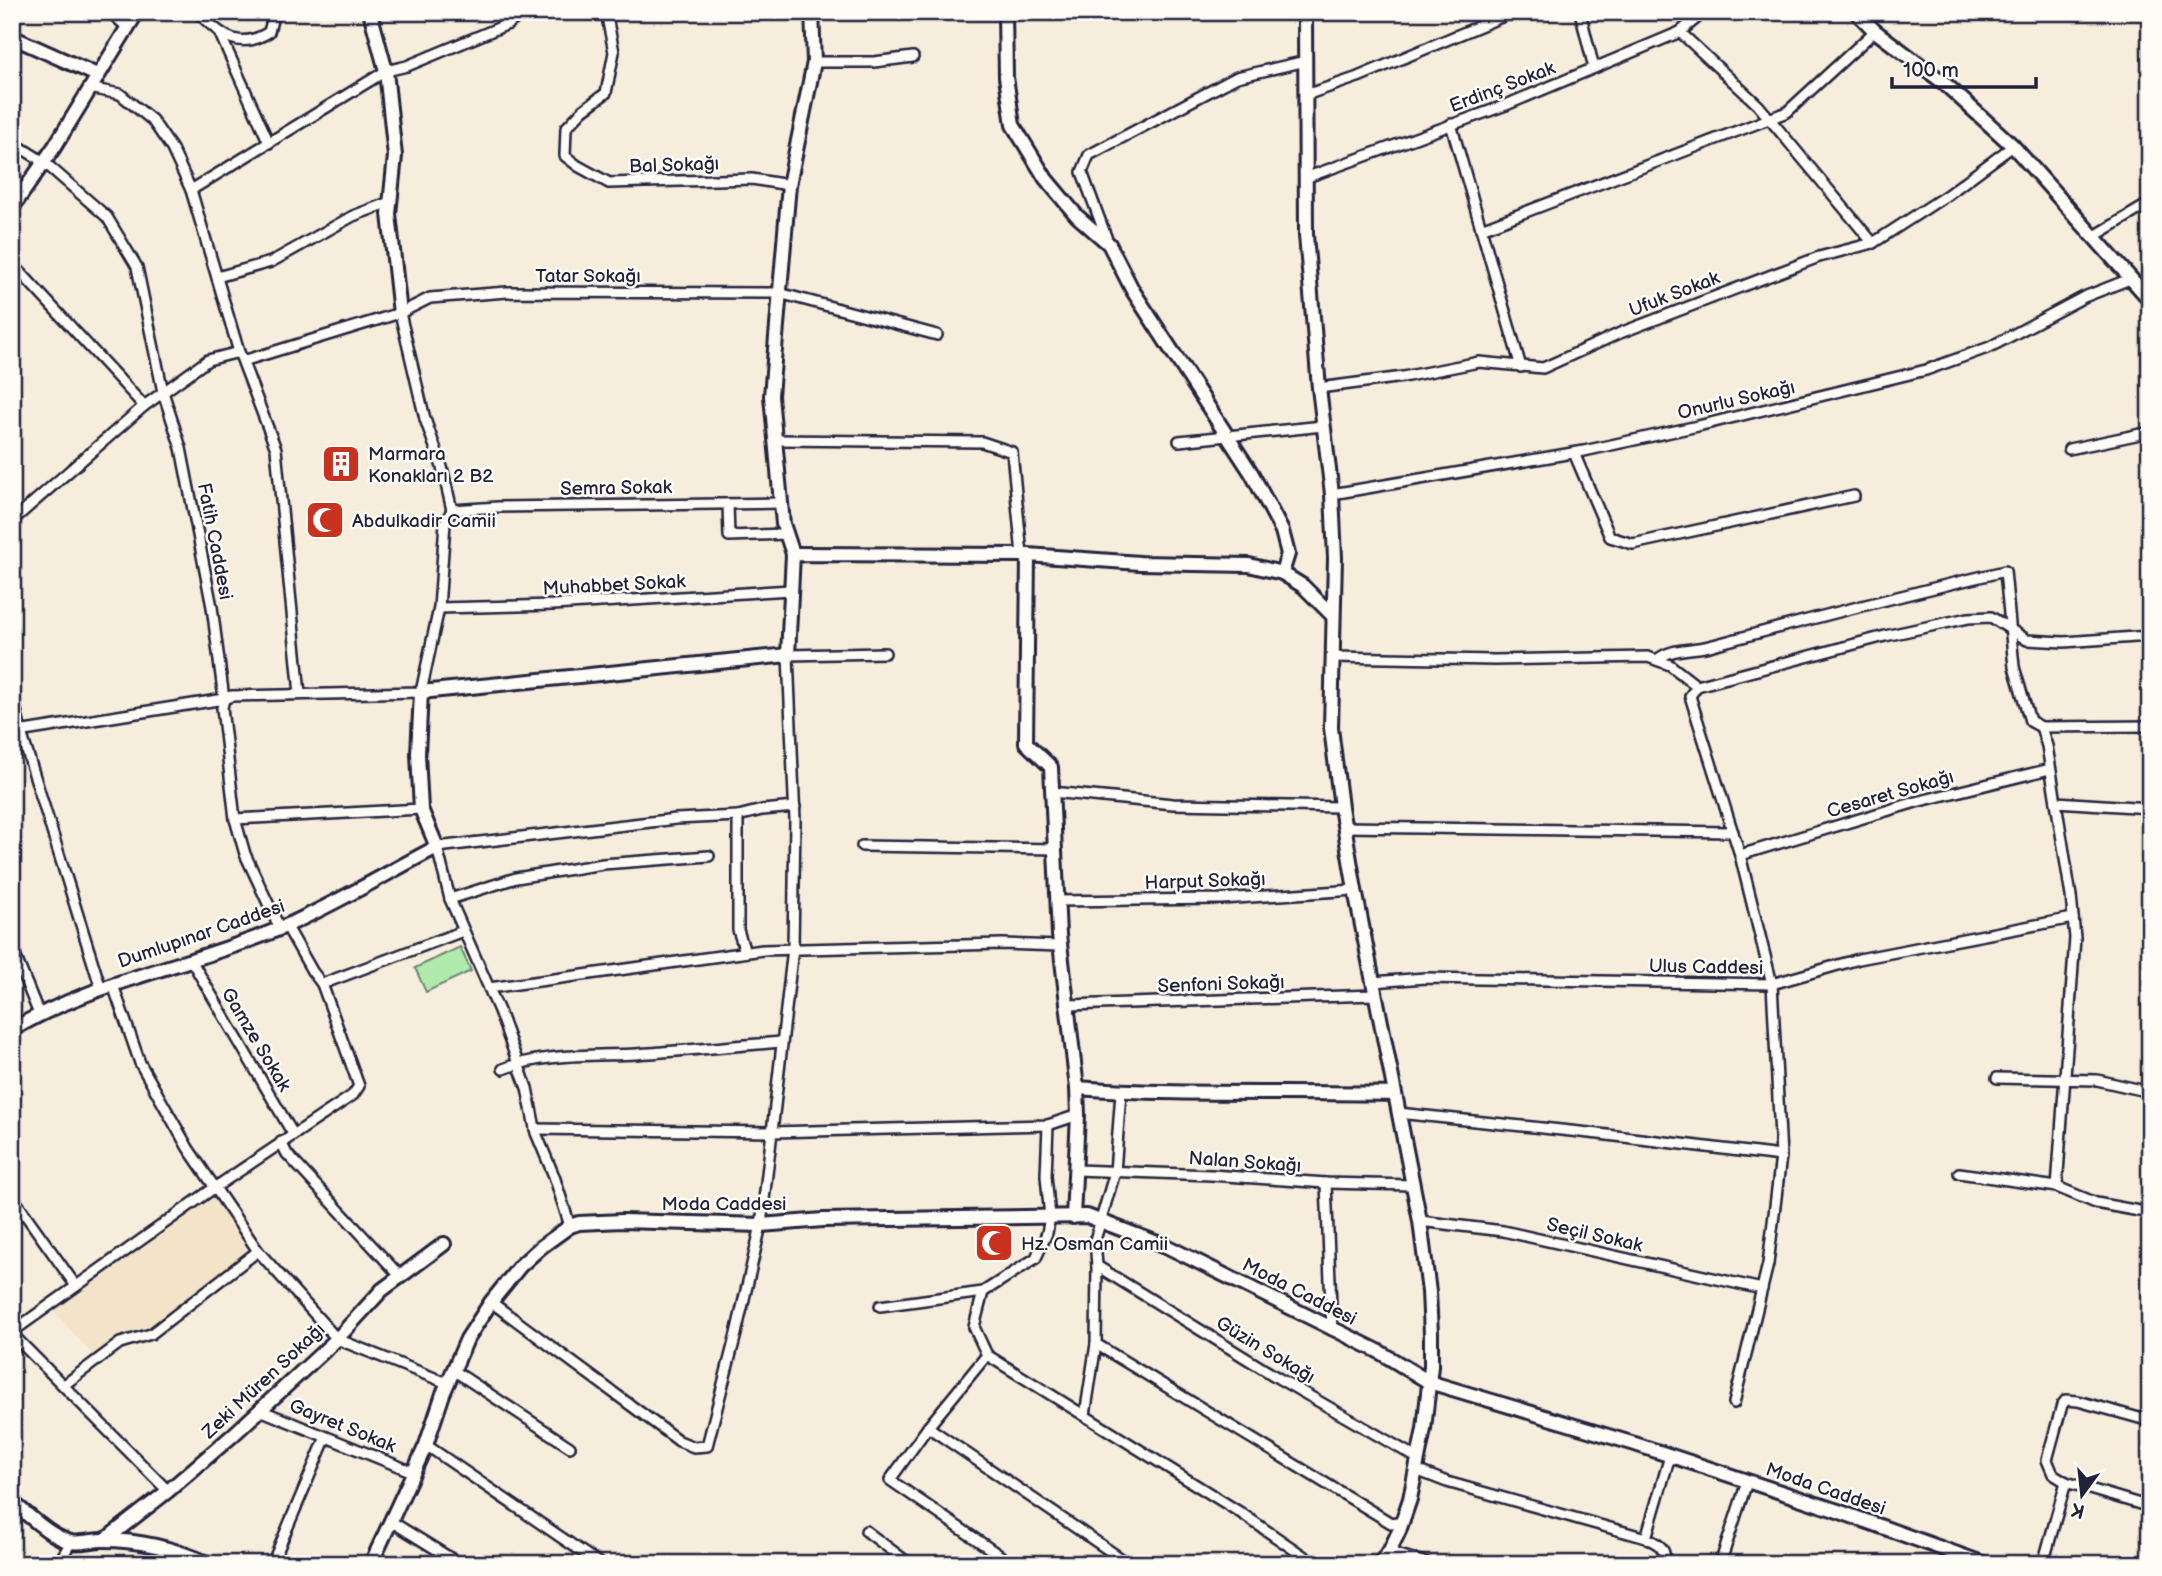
<svg xmlns="http://www.w3.org/2000/svg" width="2162" height="1576" viewBox="0 0 2162 1576" font-family="'Balsamiq Sans',sans-serif">
<style>
.built{fill:#f2e3c9}
.green{fill:#b1eaad;stroke:#6a8674;stroke-width:2}
.lines{fill:none;stroke-linecap:round;stroke-linejoin:round}
.street-casing{stroke:#22223b;stroke-width:14}
.secondary-casing{stroke:#22223b;stroke-width:18}
.street{stroke:#fdfcf7;stroke-width:9}
.secondary{stroke:#fdfcf7;stroke-width:12}
.labels{text-anchor:middle;stroke-width:5;stroke-linejoin:round;paint-order:stroke}
.street-label{font-size:19px;fill:#22223b;stroke:#fdfcf7}
.poi-label{font-size:19px;fill:#22223b;stroke:#fdfcf7;text-anchor:start}
</style>
<rect width="100%" height="100%" fill="#f7eddc"/>
<filter id="ink" filterUnits="userSpaceOnUse"><feTurbulence type="fractalNoise" baseFrequency=".0143" numOctaves="2"/><feDisplacementMap in="SourceGraphic" scale="14" xChannelSelector="R" yChannelSelector="G"/><feConvolveMatrix kernelMatrix="1 2 1 2 8 2 1 2 1" color-interpolation-filters="sRGB"/></filter>
<g filter="url(#ink)">
<path class="built" d="M215 1194 254 1246 160 1323 129 1333 99 1355 94 1356 54 1311 149 1244 151 1238Z"/>
<path class="green" d="M460 947 471 971 426 992 415 968Z"/>
<g class="lines">
<g class="street-casing">
<g id="street">
<path d="M110 12 127 27"/>
<path d="M197 12C221 34 237 52 269 32L274 12"/>
<path d="M497 12 508 24"/>
<path d="M606 12 614 52 606 93 583 110 566 128 565 156 578 166 609 183 752 179 789 185"/>
<path d="M1580 12 1594 68"/>
<path d="M1680 32 1758 105 1873 243"/>
<path d="M220 34 269 143"/>
<path d="M814 62H874L913 57"/>
<path d="M89 88 120 94 152 120 172 149 191 190 239 352 276 449 300 694"/>
<path d="M1306 95 1358 77 1513 12"/>
<path d="M1451 124 1521 367"/>
<path d="M12 142 44 162 107 217 137 267 163 392 181 448 197 530 212 607 224 699 12 733"/>
<path d="M1305 178 1506 105 1680 32 1704 12"/>
<path d="M191 190 386 71 407 66 508 24 525 12"/>
<path d="M1481 229 1787 112 1875 31"/>
<path d="M2093 237 2150 203"/>
<path d="M1108 242 1082 172 1089 155 1237 77 1306 61"/>
<path d="M12 263 144 406"/>
<path d="M217 277 271 262 353 216 390 202"/>
<path d="M400 313 425 419 442 467 452 510"/>
<path d="M243 361 400 313 430 298 507 292 779 293 937 335"/>
<path d="M1319 388 1403 377 1479 362 1543 368 1620 333 1819 257 1873 243 1947 195 2013 146"/>
<path d="M774 440 982 442 1012 452 1022 555"/>
<path d="M1179 441 1323 426"/>
<path d="M2069 449 2150 432"/>
<path d="M1574 453 1610 537 1633 544 1854 496"/>
<path d="M1332 494 1584 451 1698 426 1926 370 1990 347 2084 297 2130 279"/>
<path d="M728 504 729 536 786 534"/>
<path d="M452 510 498 507 781 503"/>
<path d="M12 521 144 406 208 360 239 352"/>
<path d="M2147 537H2150"/>
<path d="M439 608 553 605 791 590"/>
<path d="M1332 657 1494 660 1648 657 1670 665 1697 686 1885 636 1968 618 1991 617 2027 640 2064 642 2150 636"/>
<path d="M1657 660C1671 647 1694 651 1713 645 1810 619 1906 594 2005 571L2014 667 2030 721 2041 727 2150 726"/>
<path d="M1697 686 1690 696 1740 855 1772 984 1781 1156 1768 1264 1734 1403"/>
<path d="M12 692 21 732 101 989"/>
<path d="M2041 727 2047 746 2071 896 2075 938 2057 1187 2096 1203 2150 1213"/>
<path d="M1052 792 1173 804 1341 807"/>
<path d="M2056 802 2150 808"/>
<path d="M738 816V930L745 952"/>
<path d="M235 819 421 809"/>
<path d="M1344 827 1733 832"/>
<path d="M862 846 1056 849"/>
<path d="M1740 855 1916 802 2050 769"/>
<path d="M450 899 516 878 603 864 709 856"/>
<path d="M1056 901 1222 899 1355 890"/>
<path d="M280 929 245 854 235 819 222 708 224 699 231 696 421 692 439 608 445 523 452 510"/>
<path d="M12 948 39 1014"/>
<path d="M191 960 293 1134"/>
<path d="M1373 982 1425 978 1772 984 1859 959 2073 918"/>
<path d="M322 984 463 931"/>
<path d="M113 985 140 1063 188 1148 258 1251 337 1339 447 1383"/>
<path d="M489 988 763 950 1002 944 1060 946"/>
<path d="M1069 1005 1375 995"/>
<path d="M503 1069C543 1053 593 1056 636 1054 684 1051 733 1046 781 1042"/>
<path d="M1997 1078 2097 1080 2150 1092"/>
<path d="M1398 1113 1599 1134 1781 1156"/>
<path d="M535 1129 772 1132 793 948 795 820 788 655 885 653"/>
<path d="M281 1142 287 1154 400 1276"/>
<path d="M1076 1170 1211 1175 1326 1183 1412 1185"/>
<path d="M1959 1173 2057 1187"/>
<path d="M1326 1183 1332 1330"/>
<path d="M12 1196 76 1286"/>
<path d="M1420 1221 1503 1231 1762 1289"/>
<path d="M570 1226 554 1176 536 1133 527 1088 499 1011 450 899 437 847 676 819 738 816 762 810 795 807"/>
<path d="M1097 1266 1278 1378 1419 1459"/>
<path d="M983 1292 974 1327 987 1355"/>
<path d="M491 1302 679 1441 694 1447 707 1446 736 1334 761 1225 772 1132 1048 1125 1078 1115"/>
<path d="M880 1306 983 1292 1036 1258 1047 1233 1050 1217 1046 1176 1048 1125"/>
<path d="M12 1332 214 1188 353 1095 359 1086 322 984 312 971 286 925"/>
<path d="M12 1334 168 1491"/>
<path d="M1096 1344 1391 1523 1403 1521"/>
<path d="M453 1370 570 1447"/>
<path d="M64 1385 120 1343 151 1334 258 1251"/>
<path d="M260 1410 413 1472"/>
<path d="M1085 1415 1096 1344 1097 1266 1095 1240 1115 1172 1121 1092"/>
<path d="M928 1427 890 1480 1012 1564"/>
<path d="M426 1445 600 1564"/>
<path d="M1416 1470 1447 1482 1646 1538C1659 1544 1667 1548 1664 1564"/>
<path d="M2066 1482 2053 1474 2047 1460 2062 1405 2066 1400 2078 1401 2150 1421"/>
<path d="M392 1522 460 1564"/>
<path d="M866 1531 910 1564"/>
<path d="M1646 1538 1670 1456"/>
<path d="M58 1564 71 1542"/>
<path d="M272 1564 326 1437"/>
<path d="M1129 1564 928 1427 987 1355 1241 1513 1315 1564"/>
<path d="M1390 1564 1389 1552 1430 1564"/>
<path d="M1720 1564 1747 1482"/>
<path d="M2043 1564 2066 1482 2150 1507"/>
</g>
</g>
<g class="secondary-casing">
<g id="secondary">
<path d="M370 12 386 71 395 156 389 214 400 313"/>
<path d="M1005 12 1006 77 1013 125 1046 179 1077 216 1109 244 1133 291 1252 474 1282 531 1288 554 1282 573"/>
<path d="M1305 12 1306 235 1319 388 1332 494 1335 558 1331 728 1341 807 1355 890 1420 1221 1429 1292 1431 1334V1366L1424 1429 1410 1499 1399 1531 1389 1552 1379 1564"/>
<path d="M1856 12 1875 31 1944 83 2013 146 2150 300"/>
<path d="M12 37 97 75"/>
<path d="M12 208 55 146 137 12"/>
<path d="M793 554 783 524 771 396 789 185 814 62 812 12"/>
<path d="M1028 555 1026 743 1051 767 1059 935 1077 1088"/>
<path d="M12 1030C95 980 192 966 281 928 334 905 385 874 437 847L421 809 418 754 421 692 788 655 793 554 1028 555 1140 563 1249 565 1282 573 1303 586 1333 616"/>
<path d="M1073 1217 1078 1115 1077 1088C1182 1096 1288 1091 1394 1094"/>
<path d="M12 1502C29 1515 49 1536 71 1542 80 1544 93 1540 103 1540 140 1540 176 1549 209 1564"/>
<path d="M105 1540 168 1491 233 1435 337 1339 382 1290 444 1244"/>
<path d="M371 1564 426 1445 443 1394 467 1339 491 1302 520 1266 541 1247 570 1226 579 1223 622 1221 761 1225 823 1220 1087 1216 1168 1247 1378 1351 1429 1382 1635 1444 1835 1510 1985 1564"/>
</g>
</g>
<use href="#street" class="street"/>
<use href="#secondary" class="secondary"/>
</g>
</g>
<defs>
<g id="building-square" transform="scale(2.0125)"><rect x="-9" y="-9" width="18" height="18" rx="4" fill="#c8321e" stroke="#fdfcf7"/><path d="M-4-6H4V6H1V3H-1V6H-4ZM-2.5-4.3h1.7v1.8h-1.7ZM.8-4.3h1.7v1.8H.8ZM-2.5-1h1.7V.8h-1.7ZM.8-1h1.7V.8H.8Z" fill="#fff"/></g>
<g id="mosque-square" transform="scale(2.0125)"><rect x="-9" y="-9" width="18" height="18" rx="4" fill="#c8321e" stroke="#fdfcf7"/><path d="M3.5-4.9A6 6 0 1 0 3.5 4.9A5 5 0 1 1 3.5-4.9Z" fill="#fff"/></g>
</defs>
<g fill-rule="evenodd">
<use href="#building-square" x="341" y="464"/>
<use href="#mosque-square" x="325" y="520"/>
<use href="#mosque-square" x="994" y="1243"/>
</g>
<g class="labels">
<g class="street-label">
<text transform="translate(1502 86) rotate(-21)" y="7">Erdinç Sokak</text>
<text transform="translate(674 164) rotate(-2)" y="7">Bal Sokağı</text>
<text x="588" y="282">Tatar Sokağı</text>
<text transform="translate(1674 293) rotate(-21)" y="7">Ufuk Sokak</text>
<text transform="translate(1736 399) rotate(-13)" y="7">Onurlu Sokağı</text>
<text transform="translate(616 487) rotate(-1)" y="7">Semra Sokak</text>
<text transform="translate(216 541) rotate(79)" y="7">Fatih Caddesi</text>
<text transform="translate(614 584) rotate(-3)" y="7">Muhabbet Sokak</text>
<text transform="translate(1890 793) rotate(-16)" y="7">Cesaret Sokağı</text>
<text transform="translate(1205 880) rotate(-2)" y="7">Harput Sokağı</text>
<text transform="translate(201 933) rotate(-19)" y="7">Dumlupınar Caddesi</text>
<text transform="translate(1706 966) rotate(1)" y="7">Ulus Caddesi</text>
<text transform="translate(1221 983) rotate(-2)" y="7">Senfoni Sokağı</text>
<text transform="translate(257 1039) rotate(59)" y="7">Gamze Sokak</text>
<text transform="translate(1245 1161) rotate(4)" y="7">Nalan Sokağı</text>
<text x="724" y="1210">Moda Caddesi</text>
<text transform="translate(1595 1234) rotate(13)" y="7">Seçil Sokak</text>
<text transform="translate(1300 1291) rotate(27)" y="7">Moda Caddesi</text>
<text transform="translate(1266 1349) rotate(31)" y="7">Güzin Sokağı</text>
<text transform="translate(263 1380) rotate(-43)" y="7">Zeki Müren Sokağı</text>
<text transform="translate(343 1425) rotate(22)" y="7">Gayret Sokak</text>
<text transform="translate(1826 1488) rotate(19)" y="7">Moda Caddesi</text>
</g>
<g class="poi-label">
<text x="368" y="460">Marmara<tspan x="368" dy="22">Konakları 2 B2</tspan></text>
<text x="352" y="527">Abdulkadir Camii</text>
<text x="1021" y="1250">Hz. Osman Camii</text>
</g>
</g>
<rect width="2162" height="1576" fill="none" stroke="#fdfcf7" stroke-width="42"/>
<rect x="21" y="21" width="2120" height="1534" fill="none" stroke="#22223b" stroke-width="2.5" filter="url(#ink)"/>
<g transform="translate(2082 1495) rotate(195)" stroke="#fdfcf7" stroke-width="5" paint-order="stroke">
<path d="M0-5L12 26L0 18L-12 26Z" fill="#22223b"/>
<text y="-10" font-size="19" font-weight="bold" text-anchor="middle" fill="#22223b">K</text>
</g>
<path d="M1892 77v10h144v-10" fill="none" stroke="#22223b" stroke-width="3.5"/>
<text x="1903" y="77" font-size="21" fill="#22223b" stroke="#fdfcf7" stroke-width="5" paint-order="stroke">100 m</text>
</svg>
